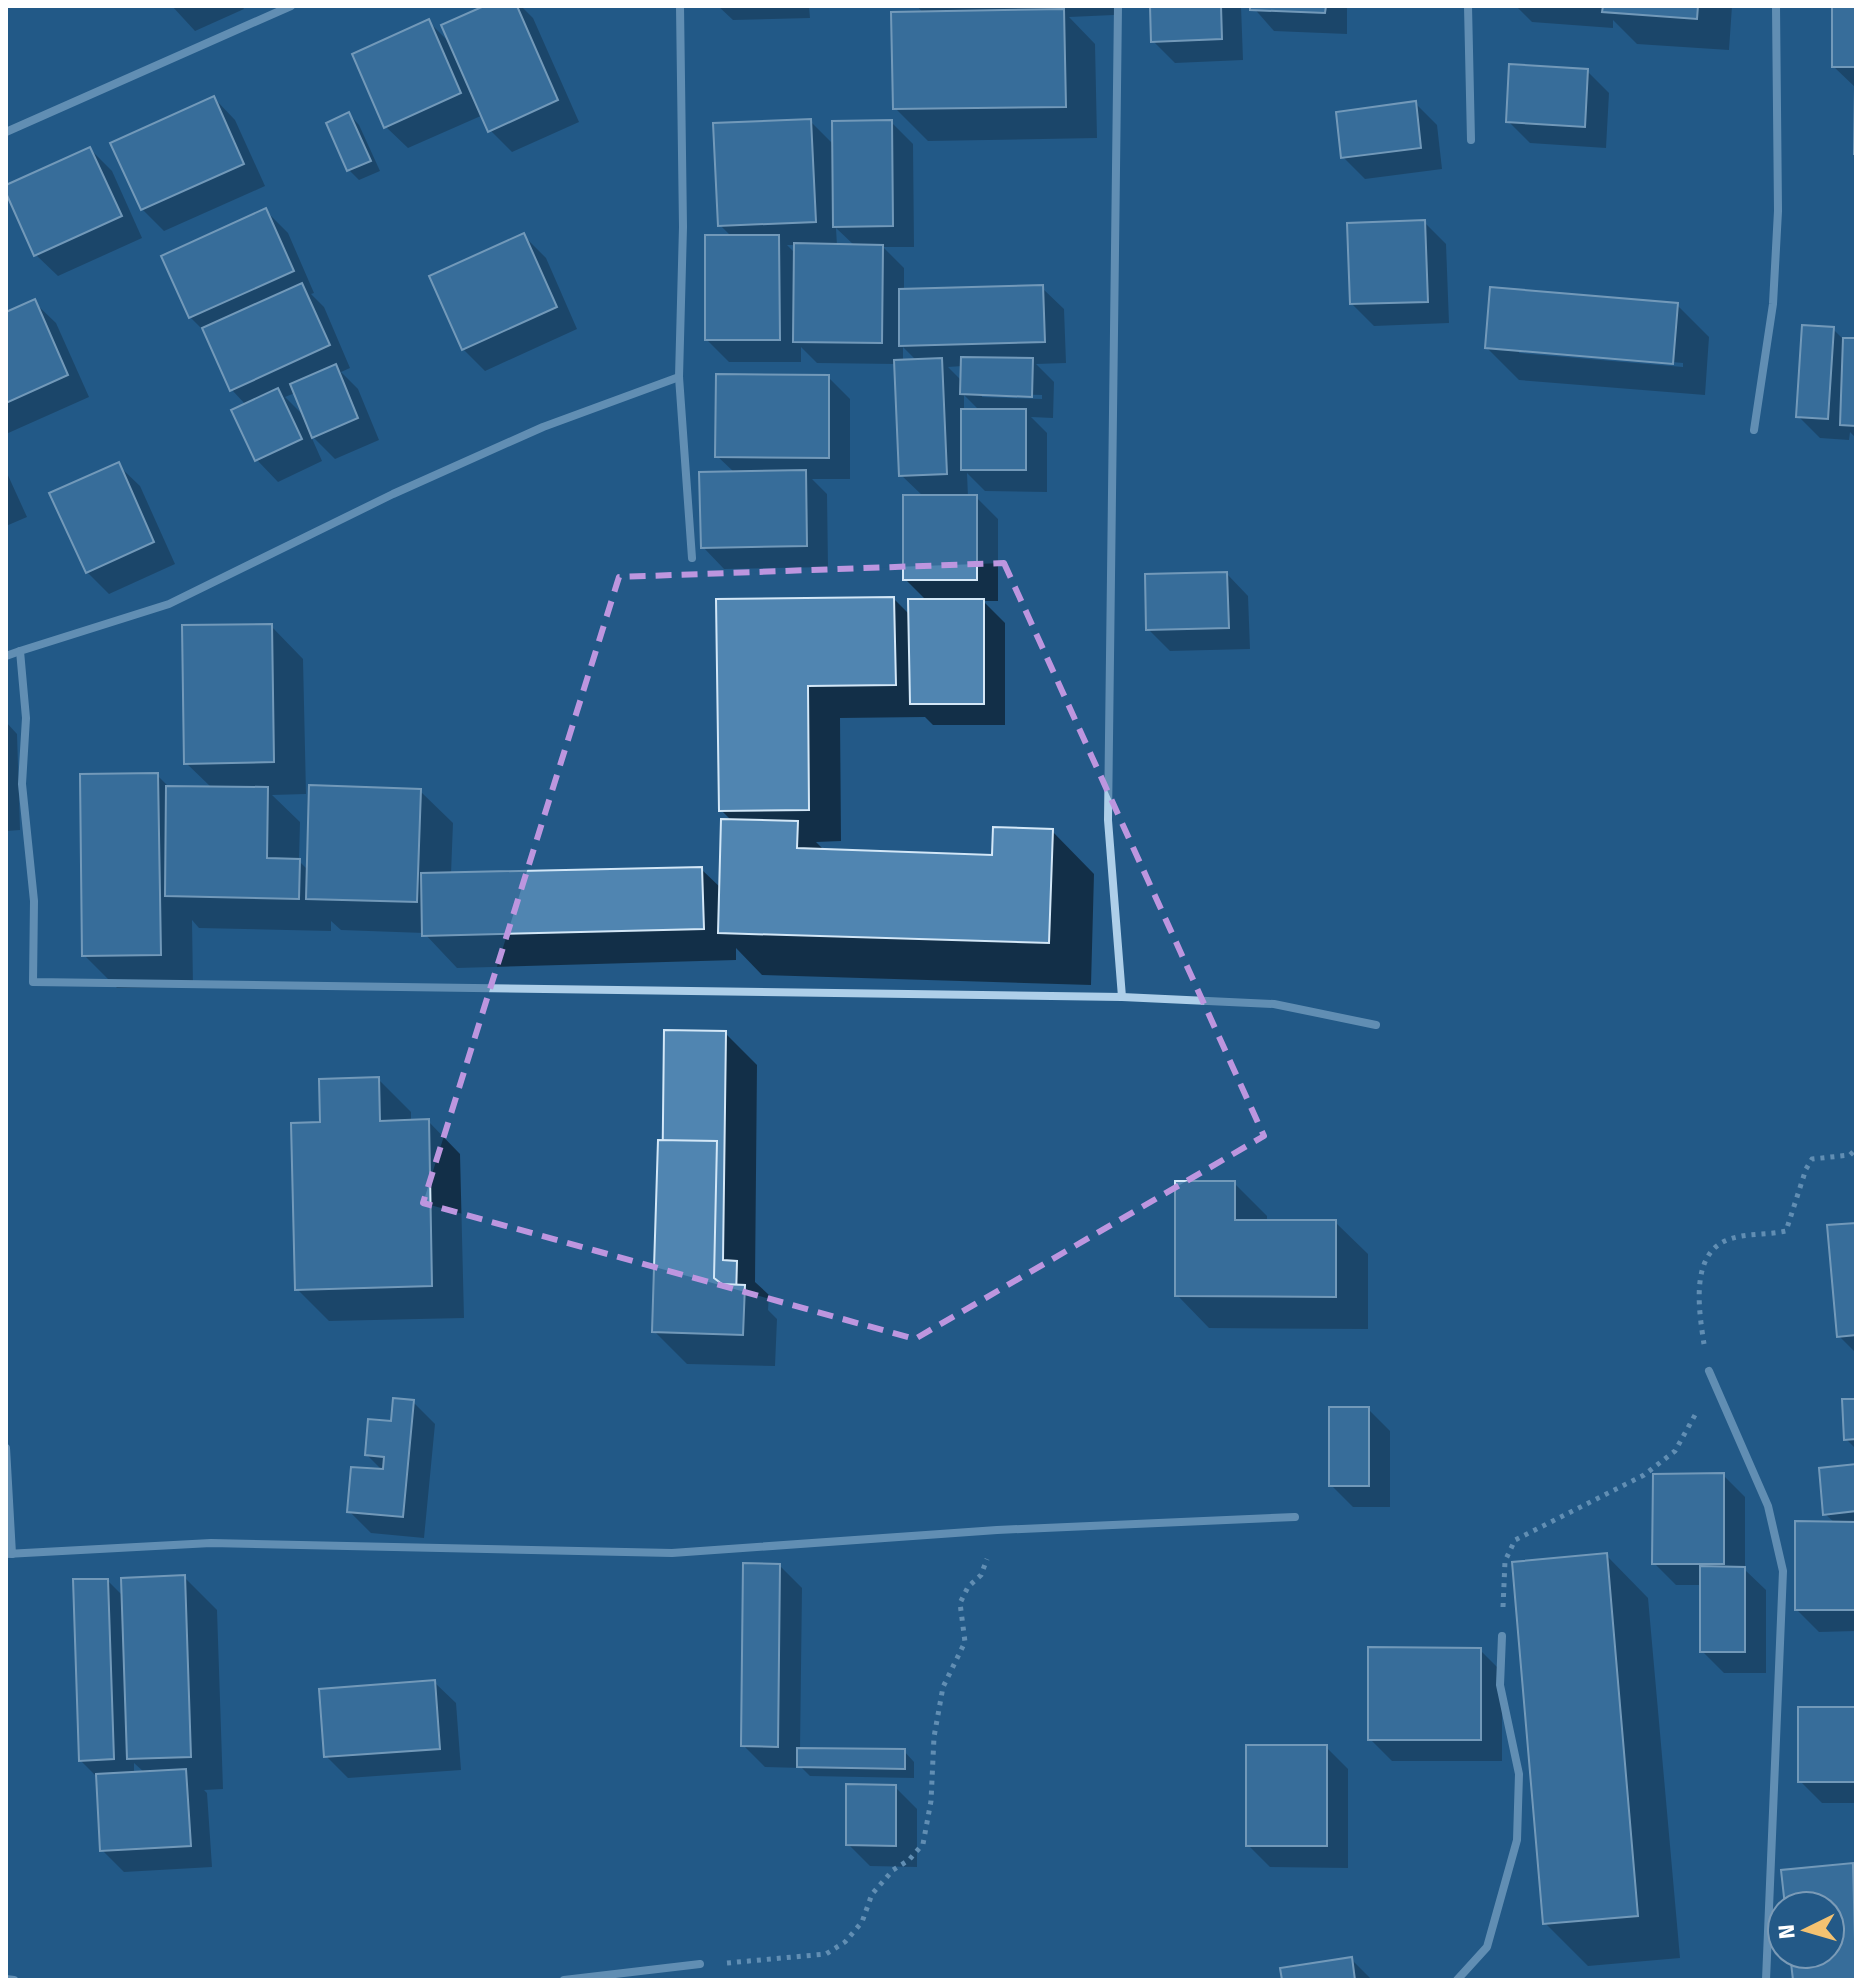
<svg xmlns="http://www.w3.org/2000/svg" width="1862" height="1986" viewBox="0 0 1862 1986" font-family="'Fira Sans',sans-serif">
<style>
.shadow{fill:#0007;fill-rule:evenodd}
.building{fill:#5085b1;stroke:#d3e7f7;stroke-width:2}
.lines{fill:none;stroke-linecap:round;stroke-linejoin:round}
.path{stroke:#aecfe9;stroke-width:5;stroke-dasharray:4 6;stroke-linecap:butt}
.minor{stroke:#aecfe9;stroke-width:8}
.marked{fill:none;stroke:#bd96df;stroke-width:6;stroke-dasharray:16 10;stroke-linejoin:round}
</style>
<rect width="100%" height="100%" fill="#235987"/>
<g class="shadow">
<path d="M172 6H242L244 9 195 31Z"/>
<path d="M489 6H521L533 18 579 122 512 152 490 130 483 115 408 148 386 127 428 21 451 44Z"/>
<path d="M718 6H809L810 18 733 20Z"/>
<path d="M917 6H1114V15L1069 17 1095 44 1097 138 928 141 895 108 924 14Z"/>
<path d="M1152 6H1241L1243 60 1175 63 1153 41Z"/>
<path d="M1252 6H1347V34L1274 31Z"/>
<path d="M1516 6H1732L1729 50 1637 44 1613 20V28L1532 22Z"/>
<path d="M1834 6H1856V88L1834 67Z"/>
<path d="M1587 71 1609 93 1606 148 1530 143 1508 121Z"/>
<path d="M214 98 235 120 265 186 164 231 142 209Z"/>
<path d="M1415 103 1437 125 1442 169 1365 179 1343 157Z"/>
<path d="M349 114 359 125 380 171 359 180 349 170Z"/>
<path d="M810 121 834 145 891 122 913 144 914 247H883L904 268V291L1042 288 1064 309 1066 363 1036 364 1054 382 1053 418 1031 417 1047 433V492L985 491 967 473 968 497H976L998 519V601H983L1005 623V725H933L925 717 840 718 841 841 816 842 825 851 994 857 1052 831 1094 874 1091 985 762 975 736 948V960L457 968 424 933 341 930 331 921V931L199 928 192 920 193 987 117 988 84 955 157 775 170 788H212L186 763 271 626 303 659 306 794 272 795 300 822 299 861 309 871 420 791 453 823 451 874 701 869 721 888 732 821 721 810 718 601 894 599 911 616 927 601 905 579 924 497 901 475 896 364 817 363 801 347V362H729L707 340 732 237 720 225ZM836 228 855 246H837ZM787 245H796V254ZM903 347 917 361 903 362ZM963 366 962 381 948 367ZM982 393 1042 395V399L982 397ZM964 395 980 411H964Z"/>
<path d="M90 149 112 171 142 238 58 276 36 255 6 187Z"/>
<path d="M266 211 288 233 314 293 311 294 324 307 350 368 341 372 358 389 379 440 335 459 310 434 322 461 278 482 257 460 246 405 232 390 208 335 190 317ZM295 393 306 418 285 397Z"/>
<path d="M1424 222 1446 244 1449 323 1374 326 1352 304Z"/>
<path d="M524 236 546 258 577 329 485 371 463 349Z"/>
<path d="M34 302 56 323 89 397 6 434V314Z"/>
<path d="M1677 305 1709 337 1705 395 1519 380 1487 348ZM1519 349 1683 363V367L1519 353Z"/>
<path d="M1833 329 1844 340H1856V438L1850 432 1849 440 1820 438 1798 416Z"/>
<path d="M828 377 850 399V479H812L827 494 828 567 724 569 703 547 735 473 717 456Z"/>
<path d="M118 465 140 486 175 564 109 594 87 572Z"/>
<path d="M6 471 27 517 6 526Z"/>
<path d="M1227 574 1248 596 1250 649 1170 651 1148 629Z"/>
<path d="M6 722 17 734 20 830 6 831Z"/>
<path d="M725 1033 757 1065 755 1282 769 1295 768 1310 777 1319 775 1366 687 1364 654 1331 665 1142Z"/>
<path d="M378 1079 411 1112V1122L428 1121 460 1154 464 1318 329 1321 297 1289 322 1124Z"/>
<path d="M1234 1183 1267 1216V1222H1335L1368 1254V1329L1209 1328 1177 1295Z"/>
<path d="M1856 1225V1353L1839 1336Z"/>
<path d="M1856 1401V1449L1846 1439Z"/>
<path d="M413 1402 435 1424 424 1538 371 1533 349 1511 384 1472 367 1455Z"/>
<path d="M1368 1409 1390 1431V1507H1353L1331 1485Z"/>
<path d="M1856 1466V1631L1819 1632 1797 1610 1835 1523 1825 1514Z"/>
<path d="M1723 1475 1745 1497V1570L1766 1590V1673H1724L1702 1651V1585H1676L1654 1563Z"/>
<path d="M1606 1555 1648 1598 1680 1958 1588 1966 1545 1923Z"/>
<path d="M780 1566 802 1588 800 1750 904 1751 914 1762V1778L810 1776 802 1768 765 1767 743 1745Z"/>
<path d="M184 1577 217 1610 223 1789 204 1790 207 1793 212 1867 124 1872 102 1850 98 1778 80 1760 108 1581 124 1597ZM134 1763 145 1773 134 1774Z"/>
<path d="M1480 1650 1502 1672V1761H1392L1370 1739Z"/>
<path d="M434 1682 456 1703 461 1770 348 1778 326 1756Z"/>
<path d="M1854 1709 1856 1803H1822L1800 1781Z"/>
<path d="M1326 1747 1348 1769V1868L1270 1867 1248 1845Z"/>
<path d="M895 1787 917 1809V1867L870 1866 848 1844Z"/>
<path d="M1852 1865 1856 1869V1980H1795L1792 1954H1830V1906H1787Z"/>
<path d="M1351 1959 1372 1980H1284Z"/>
</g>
<g class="building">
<path d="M484 6H517L558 100 488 132 441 25Z"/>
<path d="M1150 6H1221L1222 39 1151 42Z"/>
<path d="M1250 6H1326L1325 13 1250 10Z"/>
<path d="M1603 6H1698L1697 19 1602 12Z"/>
<rect x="1832" y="6" width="24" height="61"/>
<path d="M1064 9 1066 107 893 109 891 12Z"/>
<path d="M429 19 461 93 384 128 352 54Z"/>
<path d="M1509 64 1588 69 1585 127 1506 122Z"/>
<path d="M1855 89H1856V154H1854Z"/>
<path d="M214 96 244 164 141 210 110 143Z"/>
<path d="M1416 101 1421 148 1341 158 1336 112Z"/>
<path d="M349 112 371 161 347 171 326 123Z"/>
<path d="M811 119 816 222 718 226 713 123Z"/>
<path d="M892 120 893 226 833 227 832 121Z"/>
<path d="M90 147 122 216 34 256 6 193V185Z"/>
<path d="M266 208 294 271 189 318 161 256Z"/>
<path d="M1425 220 1428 302 1350 304 1347 223Z"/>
<path d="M524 233 557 307 462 350 429 276Z"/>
<path d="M705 235H779L780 340H705Z"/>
<path d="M794 243 883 245 882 343 793 342Z"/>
<path d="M302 283 330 345 230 391 202 328Z"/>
<path d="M1043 285 1045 342 899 346V289Z"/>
<path d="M1490 287 1678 303 1673 364 1485 348Z"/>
<path d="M35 299 68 375 6 403V312Z"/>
<path d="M1802 325 1834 327 1828 419 1796 417Z"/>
<path d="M1843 338H1856V426L1840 425Z"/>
<path d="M961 357 1033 358 1032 397 960 394Z"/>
<path d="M942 358 947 474 899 476 894 360Z"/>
<path d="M336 364 358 418 312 438 290 384Z"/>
<path d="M716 374 829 375V458L715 457Z"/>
<path d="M278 388 302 439 255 461 231 410Z"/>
<rect x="961" y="409" width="65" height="61"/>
<path d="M119 462 154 542 86 573 49 493Z"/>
<path d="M806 470 807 546 701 548 699 472Z"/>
<rect x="903" y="495" width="74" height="85"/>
<path d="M1227 572 1229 628 1146 630 1145 574Z"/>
<path d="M894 597 896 685 808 686 809 810 719 811 716 599Z"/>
<path d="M908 599H984V704H910Z"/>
<path d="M272 624 274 762 184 764 182 625Z"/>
<path d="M158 773 161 955 82 956 80 774Z"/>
<path d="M309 785 421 789 417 902 306 899Z"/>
<path d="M166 786 268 787 267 858 300 859 299 899 165 896Z"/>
<path d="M721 819 798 821 797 848 992 855 993 827 1053 829 1049 943 718 933Z"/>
<path d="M702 867 704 929 422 936 421 873Z"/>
<path d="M664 1030 726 1031 723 1260 737 1261 736 1298 661 1296Z"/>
<path d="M379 1077 380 1121 429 1119 432 1286 295 1290 291 1123 320 1122 319 1079Z"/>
<path d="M658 1140 717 1141 714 1278 722 1284 745 1285 743 1335 652 1332Z"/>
<path d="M1175 1181H1235V1220H1336V1297L1175 1296Z"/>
<path d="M1856 1223V1335L1837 1337 1827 1225Z"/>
<path d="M393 1398 414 1400 403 1517 347 1512 351 1467 383 1469 384 1457 365 1455 368 1419 391 1421Z"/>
<path d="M1842 1399H1856V1439L1844 1440Z"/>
<rect x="1329" y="1407" width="40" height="79"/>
<path d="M1856 1464V1511L1823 1515 1819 1468Z"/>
<path d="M1724 1473V1564H1652L1653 1474Z"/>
<path d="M1795 1521 1856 1522V1610H1795Z"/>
<path d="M1607 1553 1638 1916 1543 1924 1512 1562Z"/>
<path d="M743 1563 780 1564 778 1747 741 1746Z"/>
<path d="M1700 1566 1745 1567V1652H1700Z"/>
<path d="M185 1575 191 1757 127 1759 121 1578Z"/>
<path d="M73 1579H108L114 1759 79 1761Z"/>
<path d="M1368 1647 1481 1648V1740H1368Z"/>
<path d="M435 1680 440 1749 324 1757 319 1689Z"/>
<rect x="1798" y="1707" width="57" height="75"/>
<rect x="1246" y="1745" width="81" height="101"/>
<path d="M797 1748 905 1749V1769L797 1767Z"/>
<path d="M186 1769 191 1846 100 1851 96 1774Z"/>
<path d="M846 1784 896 1785V1846L846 1845Z"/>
<path d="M1853 1863 1856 1980H1793L1790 1954H1830V1906H1785L1781 1870Z"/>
<path d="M1352 1957 1355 1980H1282L1280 1968Z"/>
</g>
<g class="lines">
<g class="path">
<path d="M1704 1344C1699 1311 1689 1252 1730 1239 1747 1233 1768 1235 1786 1231L1806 1169 1812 1159 1850 1155 1856 1149"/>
<path d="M1503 1607 1505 1561 1515 1540 1644 1475 1675 1451 1695 1415"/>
<path d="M727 1963 826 1954 845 1942 862 1922 872 1894 893 1870 909 1860 923 1844 931 1801 934 1737 943 1687 965 1642 960 1603 968 1587 981 1575 987 1559"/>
</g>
<g class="minor">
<path d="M680 6 683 227 679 377 692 558"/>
<path d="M1468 6 1471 140"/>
<path d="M6 132 291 6"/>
<path d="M679 377 543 427 393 494 169 604 20 651 26 718 22 784 34 901 33 982 1122 997 1108 820 1118 6"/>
<path d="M1754 430 1773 304 1778 211 1776 6"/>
<path d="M6 656 20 651"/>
<path d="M1122 997 1274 1004 1376 1025"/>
<path d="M1709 1371 1768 1506 1783 1571 1766 1980"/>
<path d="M6 1448 12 1554"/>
<path d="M6 1554 211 1543 672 1553 997 1530 1295 1517"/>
<path d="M6 1979 14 1980"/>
<path d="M564 1980 700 1964"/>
<path d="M1457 1980 1487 1947 1517 1840 1519 1774 1500 1685 1502 1636"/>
</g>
</g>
<path d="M0 0H1862V1986H0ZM1004 563 1264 1136 915 1339 423 1203 619 577Z" fill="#235987" fill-opacity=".55" fill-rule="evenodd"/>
<path class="marked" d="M1004 563 1264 1136 915 1339 423 1203 619 577Z"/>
<rect width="1862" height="1986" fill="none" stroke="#ffffff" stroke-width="16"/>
<g transform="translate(1806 1930) rotate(265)"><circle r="38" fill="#235987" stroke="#7b9bb7" stroke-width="2"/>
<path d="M0-6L14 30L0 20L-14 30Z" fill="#f4c271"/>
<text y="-12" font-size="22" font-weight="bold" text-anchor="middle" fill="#ffffff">N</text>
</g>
</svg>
